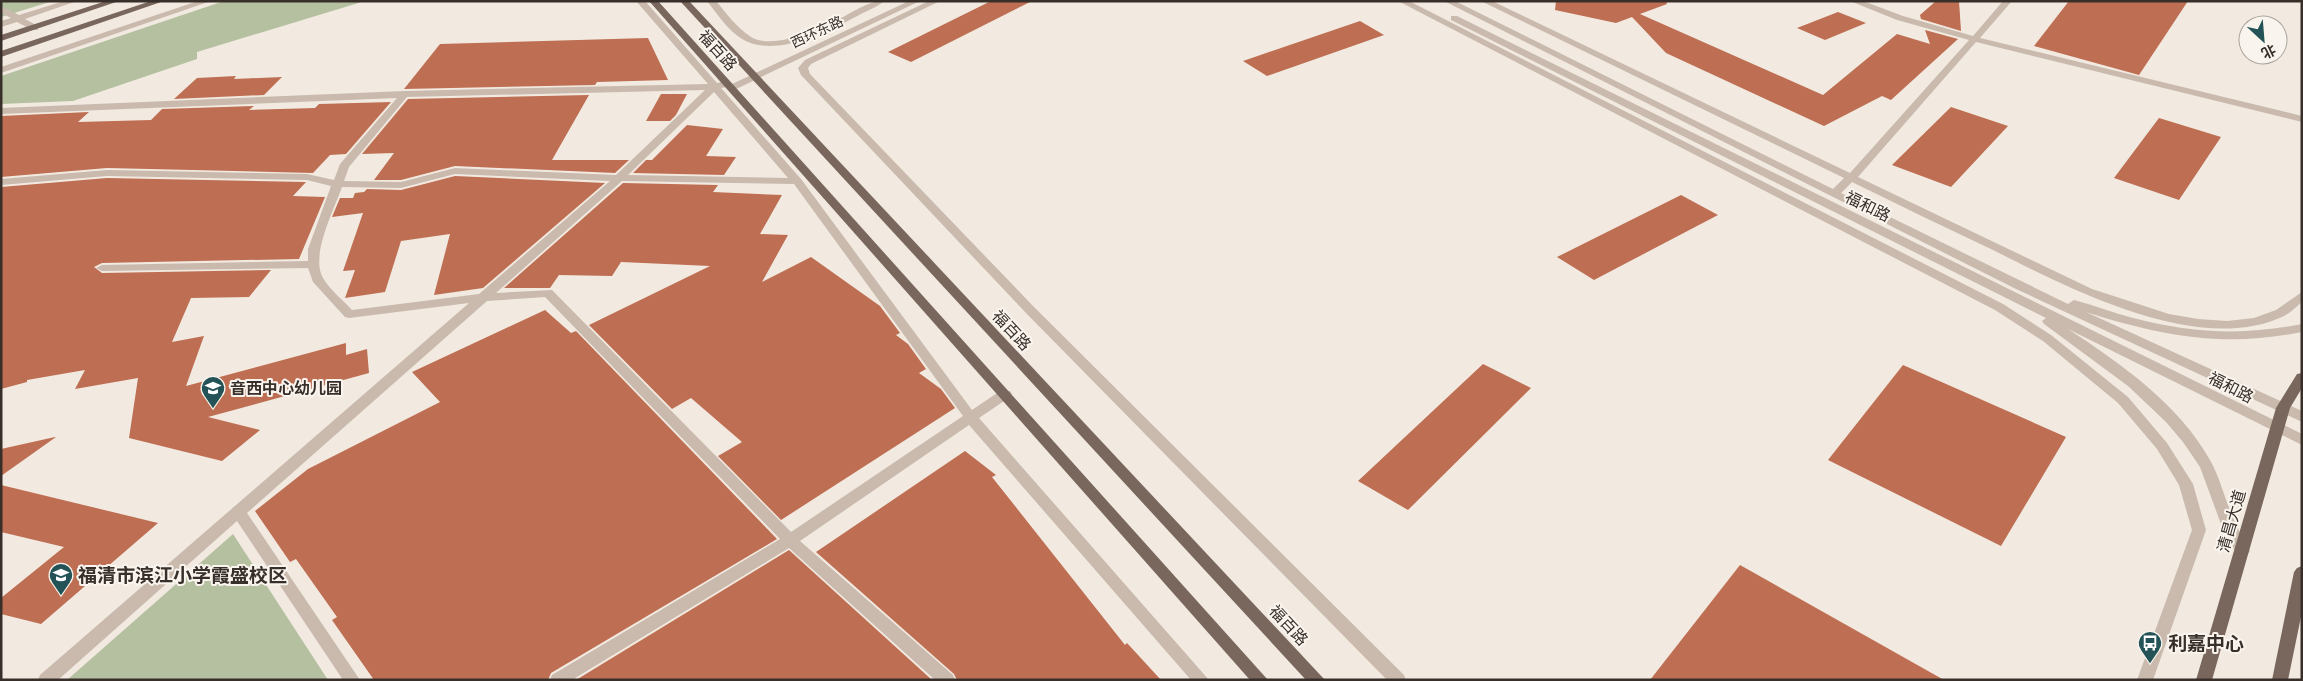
<svg xmlns="http://www.w3.org/2000/svg" width="2303" height="681" viewBox="0 0 2303 681" font-family="Karla,'Noto Sans SC',sans-serif">
<style>
.green{fill:#b5c0a1}
.building{fill:#be6e52}
.lines{fill:none;stroke-linecap:round;stroke-linejoin:round}
.minor{fill:#c9baad;fill-rule:evenodd}
.major{fill:#79675d;fill-rule:evenodd}
.labels{text-anchor:middle;stroke-width:4;stroke-linejoin:round;paint-order:stroke}
.far-street-label{font-size:14px;fill:#382f2b;stroke:#f9f4ed}
.street-label{font-size:16px;fill:#382f2b;stroke:#f9f4ed}
.poi-label{font-size:16px;font-weight:bold;fill:#382f2b;stroke:#f9f4ed;text-anchor:start}
.near-poi-label{font-size:19px;font-weight:bold;fill:#382f2b;stroke:#f9f4ed;text-anchor:start}
</style>
<rect width="100%" height="100%" fill="#f2eae0"/>
<g class="green">
<path d="M1 1H53L1 17Z"/>
<path d="M224 1H365L197 52V59L73 101 1 104V76Z"/>
<path d="M233 534 328 680H67Z"/>
</g>
<g class="building">
<path d="M991 1H1032L911 62 888 52Z"/>
<path d="M1556 1H1666L1667 4 1640 14 1823 95 1897 34 1930 44 1925 30 1958 39 1891 100 1882 96 1824 126 1666 53 1632 17 1616 23 1555 10Z"/>
<path d="M1936 1H1959L1961 31 1921 19 1920 15Z"/>
<path d="M2069 1H2188L2139 75 2034 46Z"/>
<path d="M1838 12 1866 23 1825 40 1797 28Z"/>
<path d="M1360 21 1384 35 1267 76 1243 61Z"/>
<path d="M648 38 668 80 597 82 595 85 404 89 440 44Z"/>
<path d="M236 76 234 79 282 77 264 95 174 99 197 78Z"/>
<path d="M661 94H687L676 115 670 121H646Z"/>
<path d="M589 95 552 160H629L615 173 455 166 401 180H374L394 153 362 154 408 99Z"/>
<path d="M391 102 346 154 330 155 313 173 107 168 1 177V116L89 112 78 122 151 120 162 109 254 106 249 110 315 108 319 104Z"/>
<path d="M1951 107 2008 126 1951 187 1892 165Z"/>
<path d="M2159 118 2221 137 2179 200 2114 178Z"/>
<path d="M687 125 723 129 706 156 736 157 724 175 633 173 646 160H652Z"/>
<path d="M455 176 605 183 483 288 434 295 450 234 401 241 385 292 345 298 355 270 343 271 363 213 332 217 340 198H353L355 193 364 192 367 189 401 190Z"/>
<path d="M107 178 306 182 293 196 325 197 299 259 102 263 94 267 102 273 271 270 249 297 191 298 172 342 204 336 186 386 346 343V355L367 349 369 373 208 417 260 430 222 461 129 438 138 378 75 389 85 370 27 380V382L1 389V187Z"/>
<path d="M623 183 718 185 713 192 782 195 760 234 788 235 762 282 811 257 880 306 900 333 896 335 908 344 926 369 919 373 941 389 955 408 781 520 718 456 742 442 691 398 672 409 589 325 710 266 621 262 612 276 559 275 550 288H504Z"/>
<path d="M1681 195 1718 215 1594 280 1557 257Z"/>
<path d="M545 310 571 333 576 331 777 539 551 673 548 680H374L332 620 337 617 296 559 290 562 255 511 308 469 440 402 412 372Z"/>
<path d="M1483 364 1531 388 1408 510 1358 481Z"/>
<path d="M1903 365 2066 437 2001 546 1828 460Z"/>
<path d="M55 437H56L1 476V449Z"/>
<path d="M965 451 996 475 992 477 1125 645 1127 643 1161 680H957L954 674 816 552Z"/>
<path d="M1 485 158 523 41 624 1 614V598L64 547 1 532Z"/>
<path d="M789 550 932 680H576Z"/>
<path d="M1740 565 1944 680H1650Z"/>
</g>
<g class="lines">
<g class="minor">
<path d="M64 1H77L25 19 38 26V30H32L17 22 1 27V21L11 18 1 13V6L19 15Z"/>
<path d="M198 1H211L1 73V67Z"/>
<path d="M636 1H645L717 83 727 81 732 84 909 1H920L734 90H728L727 87 721 88 801 179 972 410 1000 391H1010L1012 394 1010 397 979 418 1209 680H1191L969 425 800 541 953 675 955 680H935L789 548 572 680H550L552 675 780 539 545 297 487 301 247 513 360 680H343L237 521 58 680H38L40 675 469 303 349 318 345 317 313 282 308 268 102 271 96 268 102 265 308 261V249L331 186 307 180 107 176 1 185V179L107 170 307 174 334 180 340 164 397 98 1 114V108L405 91 708 84ZM705 90 616 175 455 168 401 182 344 181 349 167 407 97ZM714 92 788 178 628 175ZM455 174 610 181 479 294 352 310C343 300 329 289 323 278 310 256 334 210 342 187L401 188ZM622 181 794 184 963 416 791 532 552 290 496 293Z"/>
<path d="M707 1H716C726 13 737 28 751 37 775 51 823 27 845 16 858 9 869 1 884 1 878 7 868 10 861 14 831 30 781 56 748 42 731 35 718 15 707 1Z"/>
<path d="M929 1H940L811 64 808 68 810 74 1034 307 1404 675 1406 680H1387L1026 313 801 75 798 68 805 60Z"/>
<path d="M1398 1H1409L2003 304 2051 335 2128 397 2167 443 2193 484 2206 530 2153 680H2137L2192 530 2179 485 2157 449 2118 403 2043 341 1995 310Z"/>
<path d="M1444 1H1455L1833 189 1844 178 1481 1H1492L1850 173 1969 40 1897 20 1850 1H1863L1903 16 1973 36 2003 1H2012L1980 38 2302 116V122L1976 42 1858 177 2092 289 2169 314 2198 319 2227 321 2254 318 2276 310 2302 292V302C2296 307 2290 313 2284 316 2199 357 2069 288 1993 250 1946 228 1899 205 1852 182L1841 193 2068 304 2074 300C2094 305 2113 313 2133 318 2190 333 2244 336 2302 324V332C2224 348 2161 336 2086 312L2302 411V422L2016 289Z"/>
<path d="M1451 16H1457L2302 434V445L2068 329C2120 363 2179 404 2210 460 2219 476 2223 493 2230 510 2235 524 2242 537 2250 551L2247 555 2242 557 2237 555 2221 524 2200 467 2183 442 2166 422 2128 386 2044 324 2042 321 2046 318 1451 20Z"/>
</g>
<g class="major">
<path d="M106 1H119L1 41V35Z"/>
<path d="M151 1H164L1 57V51Z"/>
<path d="M649 1H658L1268 680H1250Z"/>
<path d="M680 1H689L1325 680H1306Z"/>
<path d="M2302 373V388L2290 408 2212 680H2196L2276 408 2297 374Z"/>
<path d="M2302 566V612L2288 680H2272L2294 572 2297 568Z"/>
</g>
</g>
<defs>
<g id="school-pin" transform="scale(1.25)"><path d="M0 17L-7.5 6A9.5 9.5 0 1 1 7.5 6Z" fill="#235357" stroke="#f9f4ed"/><path d="M0-5L7-2L0 1L-7-2ZM-4 1L0 2.5L4 1V4Q0 6-4 4Z" fill="#fff"/></g>
<g id="bus-pin" transform="scale(1.25)"><path d="M0 17L-7.5 6A9.5 9.5 0 1 1 7.5 6Z" fill="#235357" stroke="#f9f4ed"/><path d="M-5-6H5V4H4V6H2V4H-2V6H-4V4H-5ZM-3.5-4V0h7V-4ZM-3.5 1.2v1.5H-2V1.2ZM2 1.2v1.5H3.5V1.2Z" fill="#fff"/></g>
</defs>
<g fill-rule="evenodd">
<use href="#school-pin" x="213" y="388"/>
<use href="#school-pin" x="61" y="575"/>
<use href="#bus-pin" x="2150" y="643"/>
</g>
<g class="labels">
<g class="far-street-label">
<text transform="translate(817 32) rotate(-25)" y="5">西环东路</text>
</g>
<g class="street-label">
<text transform="translate(718 50) rotate(48)" y="6">福百路</text>
<text transform="translate(1868 206) rotate(26)" y="6">福和路</text>
<text transform="translate(1012 330) rotate(47)" y="6">福百路</text>
<text transform="translate(2231 387) rotate(27)" y="6">福和路</text>
<text transform="translate(2231 521) rotate(-74)" y="6">清昌大道</text>
<text transform="translate(1289 625) rotate(47)" y="6">福百路</text>
</g>
<g class="poi-label">
<text x="230" y="394">音西中心幼儿园</text>
</g>
<g class="near-poi-label">
<text x="78" y="582">福清市滨江小学霞盛校区</text>
<text x="2168" y="650">利嘉中心</text>
</g>
</g>
<rect width="2303" height="681" fill="none" stroke="#382f2b" stroke-width="5"/>
<g transform="translate(2263 40) rotate(154)"><circle r="24" fill="#f9f4ed" stroke="#aca59f"/>
<path d="M0-4L9 19L0 12L-9 19Z" fill="#235357"/>
<text y="-8" font-size="14" font-weight="bold" text-anchor="middle" fill="#382f2b">北</text>
</g>
</svg>
